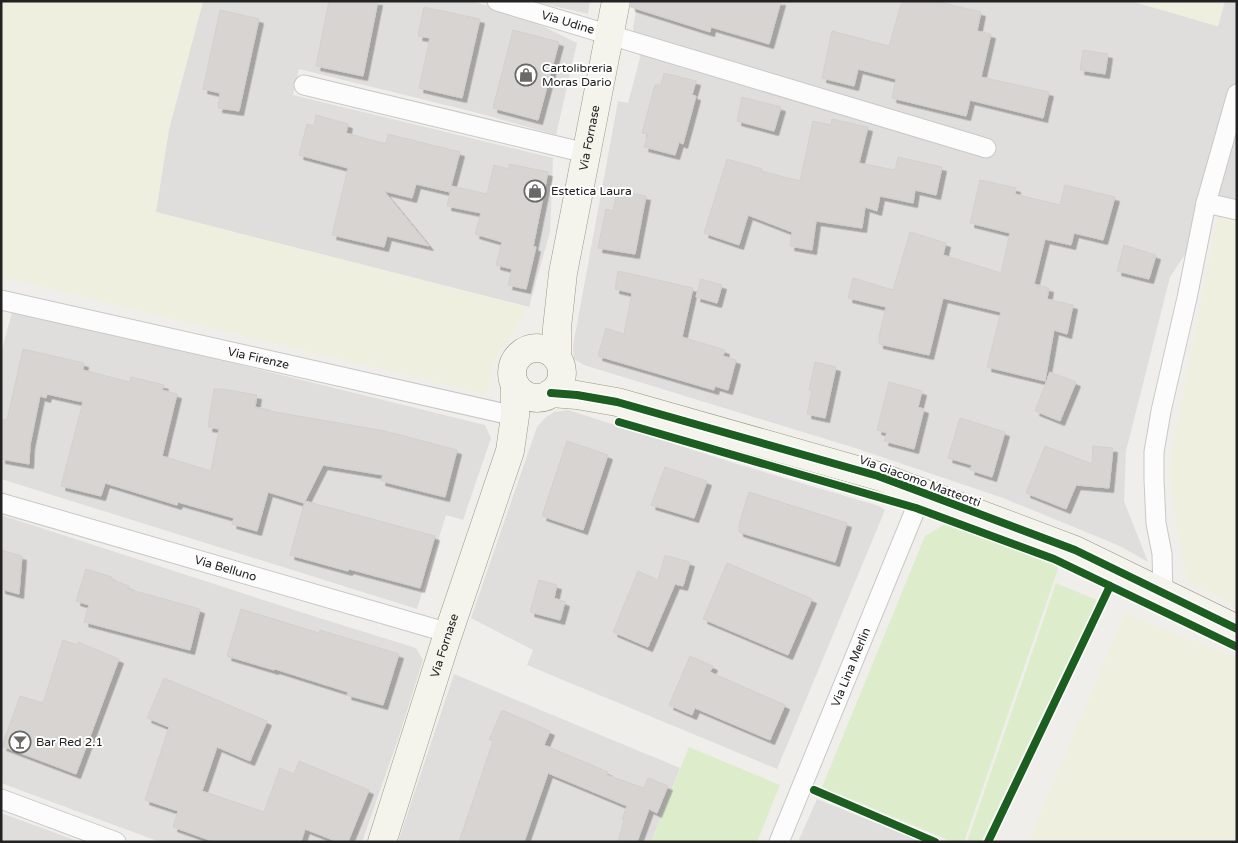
<svg xmlns="http://www.w3.org/2000/svg" width="1238" height="843" viewBox="0 0 1238 843" font-family="'Varela Round',sans-serif">
<style>
.residential{fill:#dfdedc}
.farmland{fill:#efefdf}
.grass{fill:#ddeccb}
.building{fill:#d7d4d2;stroke:#d3d0cc;filter:url(#shadow)}
.lines{fill:none;stroke-linecap:round;stroke-linejoin:round}
.street-casing{stroke:#c9c8c7;stroke-width:21}
.secondary-casing{stroke:#999a82;stroke-width:29}
.street{stroke:#fdfcfc;stroke-width:19}
.secondary{stroke:#f4f4ed;stroke-width:28}
.cycleway-casing{stroke:#fff;stroke-width:11}
.cycleway{stroke:#1b5e20;stroke-width:8}
.labels{text-anchor:middle;stroke-width:4;stroke-linejoin:round;paint-order:stroke}
.street-label{font-size:12px;fill:#222;stroke:#fff}
.poi-label{font-size:12px;fill:#222;stroke:#fff;text-anchor:start}
</style>
<defs>
<filter id="shadow"><feDropShadow dx="4.5" dy="4.5" stdDeviation="0" flood-color="#0004"/></filter>
</defs>
<rect width="100%" height="100%" fill="#f0eeeb"/>
<g class="residential">
<path d="M203 1H470L516 13 577 43 556 135 474 112 299 69 293 95 553 158 550 232 529 307 155 212 169 129Z"/>
<path d="M532 1H590L588 14Z"/>
<path d="M638 1H1131L1217 26 1225 1H1237V209L1221 200 1170 277 1126 451 1124 501 1148 562 1120 546 1003 498 855 448 584 365 574 359 573 346 618 101 628 103 640 58 633 27Z"/>
<path d="M13 309 485 425 491 438 463 520 446 515 417 609 1 479V353Z"/>
<path d="M568 410 737 464 879 506 885 510 777 769 527 665 533 650 471 618 537 427 545 418 554 412Z"/>
<path d="M1 515 310 615 416 648 423 660 398 739 362 842H160L1 783Z"/>
<path d="M454 674 680 768 651 842H398Z"/>
<path d="M817 799 923 842H798Z"/>
<path d="M1 813 80 842H1Z"/>
</g>
<g class="farmland">
<path d="M1 1H203L169 129 156 212 529 307 499 353 491 370 487 395 1 277Z"/>
<path d="M1131 1H1225L1218 26Z"/>
<path d="M1221 200 1237 209V606L1188 582 1176 529 1169 466Z"/>
<path d="M1125 613 1237 658V842H1028Z"/>
</g>
<g class="grass">
<path d="M945 524 1059 566 964 842H953L822 787 925 536Z"/>
<path d="M1056 583 1097 600 981 842H967Z"/>
<path d="M689 747 780 785 757 842H651Z"/>
</g>
<g class="building">
<path d="M329 1H378L363 76 316 66Z"/>
<path d="M631 1H781L769 44 711 27 710 32 631 7Z"/>
<path d="M902 1H935L981 12 977 31 991 34 981 77 1049 92 1043 118 970 100 966 116 892 98 896 79 858 69 854 86 822 78 832 31 889 46Z"/>
<path d="M424 7 480 19 462 98 419 88 430 38 418 36Z"/>
<path d="M220 10 259 19 239 111 218 108 220 93 203 89Z"/>
<path d="M513 30 559 42 538 120 493 108Z"/>
<path d="M1083 50 1108 54 1105 74 1080 70Z"/>
<path d="M664 73 696 81 692 95 696 96 683 144 679 142 675 155 644 147 648 134 642 133 655 85H661Z"/>
<path d="M742 97 781 107 774 131 737 121Z"/>
<path d="M316 115 348 124 346 133 386 144 388 134 460 152 451 186 487 194 494 165 509 169V164L548 172 533 247H536L526 289 508 285 512 269 496 265 502 242 475 234 481 213 447 206 451 189 450 192 416 184 412 198 384 191 429 246 387 236 384 247 332 235 348 168 299 155 307 124 314 126Z"/>
<path d="M832 119 868 127 859 163 895 170 898 157 942 167 936 195 915 190 913 203 880 196 877 211 865 207 862 228 816 221 812 250 790 246 792 232 748 215 739 245 704 233 727 159 762 169 761 171 800 181 813 121 831 125Z"/>
<path d="M980 180 1016 188 1015 194 1060 205 1065 185 1115 197 1103 240 1074 233 1071 245 1045 239 1034 284 1049 288 1047 299 1073 305 1067 334 1054 330 1045 381 987 367 1001 312 943 298 929 355 879 344V336L886 307 848 298 853 278 893 290 910 232 946 243 943 255 1001 273 1010 233 970 223Z"/>
<path d="M617 191 646 196 635 254 598 248 606 209 613 211Z"/>
<path d="M1124 245 1156 255 1149 279 1117 271Z"/>
<path d="M618 271 693 288 682 337 725 350 723 356 736 360 728 390 715 386 714 390 598 356 606 328 624 334 632 293 615 289Z"/>
<path d="M701 279 722 285 717 303 696 297Z"/>
<path d="M23 349 84 363 83 370 130 382 131 377 164 385 162 390 177 394 162 456 211 471 219 429 208 427 214 389H223L257 395 255 407 270 410V411L385 431 457 450 445 497 381 481 383 475 323 465 304 503 268 492 257 531 232 524 234 518 178 502 177 505 105 483 101 496 61 486 83 402 47 394 46 398 40 396 30 445 29 464 1 459V419L7 420Z"/>
<path d="M815 362 836 367 825 418 807 414 812 390H809Z"/>
<path d="M1050 372 1076 382 1060 421 1035 411Z"/>
<path d="M889 382 922 391 918 407 924 409 914 449 884 441 887 433 877 430Z"/>
<path d="M960 418 1005 432 992 477 970 470 972 465 948 458Z"/>
<path d="M567 441 608 455 583 530 542 516Z"/>
<path d="M1045 446 1092 464 1093 446 1113 448 1109 488 1076 485 1066 509 1026 493Z"/>
<path d="M665 467 707 481 694 518 651 505Z"/>
<path d="M749 492 847 523 835 562 739 532V524Z"/>
<path d="M305 501 435 536 420 588 349 569 348 571 290 555Z"/>
<path d="M1 550 22 556 19 594 1 589Z"/>
<path d="M665 555 690 562 683 586 675 584 648 647 613 632 638 571 658 580Z"/>
<path d="M727 563 812 599 788 655 703 619Z"/>
<path d="M86 569 112 577V580L129 586 128 589 200 609 190 650 84 622 89 605 76 601Z"/>
<path d="M539 580 557 585 554 598 565 602 560 620 530 612Z"/>
<path d="M241 609 319 633 320 630 399 654 383 705 347 695 348 692 275 669 274 670 227 656Z"/>
<path d="M63 640 77 645 78 642 119 659 76 774 2 746 20 696 43 703Z"/>
<path d="M690 656 713 666 710 672 785 705 770 740 695 708 692 715 669 705Z"/>
<path d="M164 678 267 721 250 761 217 747 202 791 264 812 280 768 294 774 299 761 369 790 348 842H338L305 829 301 842H215L173 827 178 811 145 800 169 727 147 718Z"/>
<path d="M502 710 550 731 544 745 608 772 607 775 644 788 648 778 668 786 657 813 649 809 637 842H618L624 820 622 819 627 806 548 773 524 842H459L493 741 489 740Z"/>
</g>
<g class="lines">
<g class="street-casing">
<g id="street">
<path id="s1" d="M497 1 986 148"/>
<path d="M304 85 586 153"/>
<path d="M1206 203 1237 210"/>
<path id="s2" d="M1 300 515 416"/>
<path id="s3" d="M1 503 449 633"/>
<path d="M1163 593 1162 554 1156 523 1154 480V452L1161 411 1187 298 1206 203 1237 94"/>
<path d="M1 799 116 842"/>
<path id="s4" d="M779 842 916 508 921 492"/>
</g>
</g>
<g class="secondary-casing">
<g id="secondary">
<circle cx="537" cy="373" r="25"/>
<path id="s5" d="M557 357V328L563 273 616 1"/>
<path d="M551 393 577 395 617 402 878 476 921 492 1075 550 1237 629"/>
<path id="s6" d="M382 842 446 640 510 451 515 416V385"/>
</g>
</g>
<use href="#street" class="street"/>
<use href="#secondary" class="secondary"/>
<g class="cycleway-casing">
<g id="cycleway">
<path d="M551 393 577 395 617 402 878 476 921 492 1075 550 1237 629"/>
<path d="M619 422 916 508 1054 559 1237 647"/>
<path d="M814 790 935 842"/>
<path d="M988 842 1110 586"/>
</g>
</g>
<use href="#cycleway" class="cycleway"/>
</g>
<defs>
<g id="shop-ring" transform="scale(1.125)"><circle r="9.5" fill="#fff" stroke="#6a6968" stroke-width="1.5"/><path d="M-5-2.5h2.3a2.7 3.5 0 0 1 5.4 0H5L5.5 6h-11ZM-1.5-2.5h3a1.5 2.3 0 0 0-3 0Z" fill="#6a6968"/></g>
<g id="bar-ring" transform="scale(1.125)"><circle r="9.5" fill="#fff" stroke="#6a6968" stroke-width="1.5"/><path d="M-6-5H6L.8 .8V4.5H3.5V6h-7V4.5H-.8V.8Z" fill="#6a6968"/></g>
</defs>
<g fill-rule="evenodd">
<use href="#shop-ring" x="526" y="75"/>
<use href="#shop-ring" x="535" y="191"/>
<use href="#bar-ring" x="20" y="742"/>
</g>
<g class="labels">
<g class="street-label">
<text dy="4" stroke="none"><textPath href="#s1" startOffset="74">Via Udine</textPath></text>
<text dy="4" stroke="none"><textPath href="#s5" startOffset="222">Via Fornase</textPath></text>
<text dy="4" stroke="none"><textPath href="#s2" startOffset="264">Via Firenze</textPath></text>
<text transform="translate(920 481) rotate(20)" y="4">Via Giacomo Matteotti</text>
<text dy="4" stroke="none"><textPath href="#s3" startOffset="234">Via Belluno</textPath></text>
<text dy="4" stroke="none"><textPath href="#s6" startOffset="206">Via Fornase</textPath></text>
<text dy="4" stroke="none"><textPath href="#s4" startOffset="189">Via Lina Merlin</textPath></text>
</g>
<g class="poi-label">
<text x="542" y="72">Cartolibreria<tspan x="542" dy="14">Moras Dario</tspan></text>
<text x="551" y="195">Estetica Laura</text>
<text x="36" y="746">Bar Red 2.1</text>
</g>
</g>
<rect width="1238" height="843" fill="none" stroke="#222222" stroke-width="5"/>
</svg>
